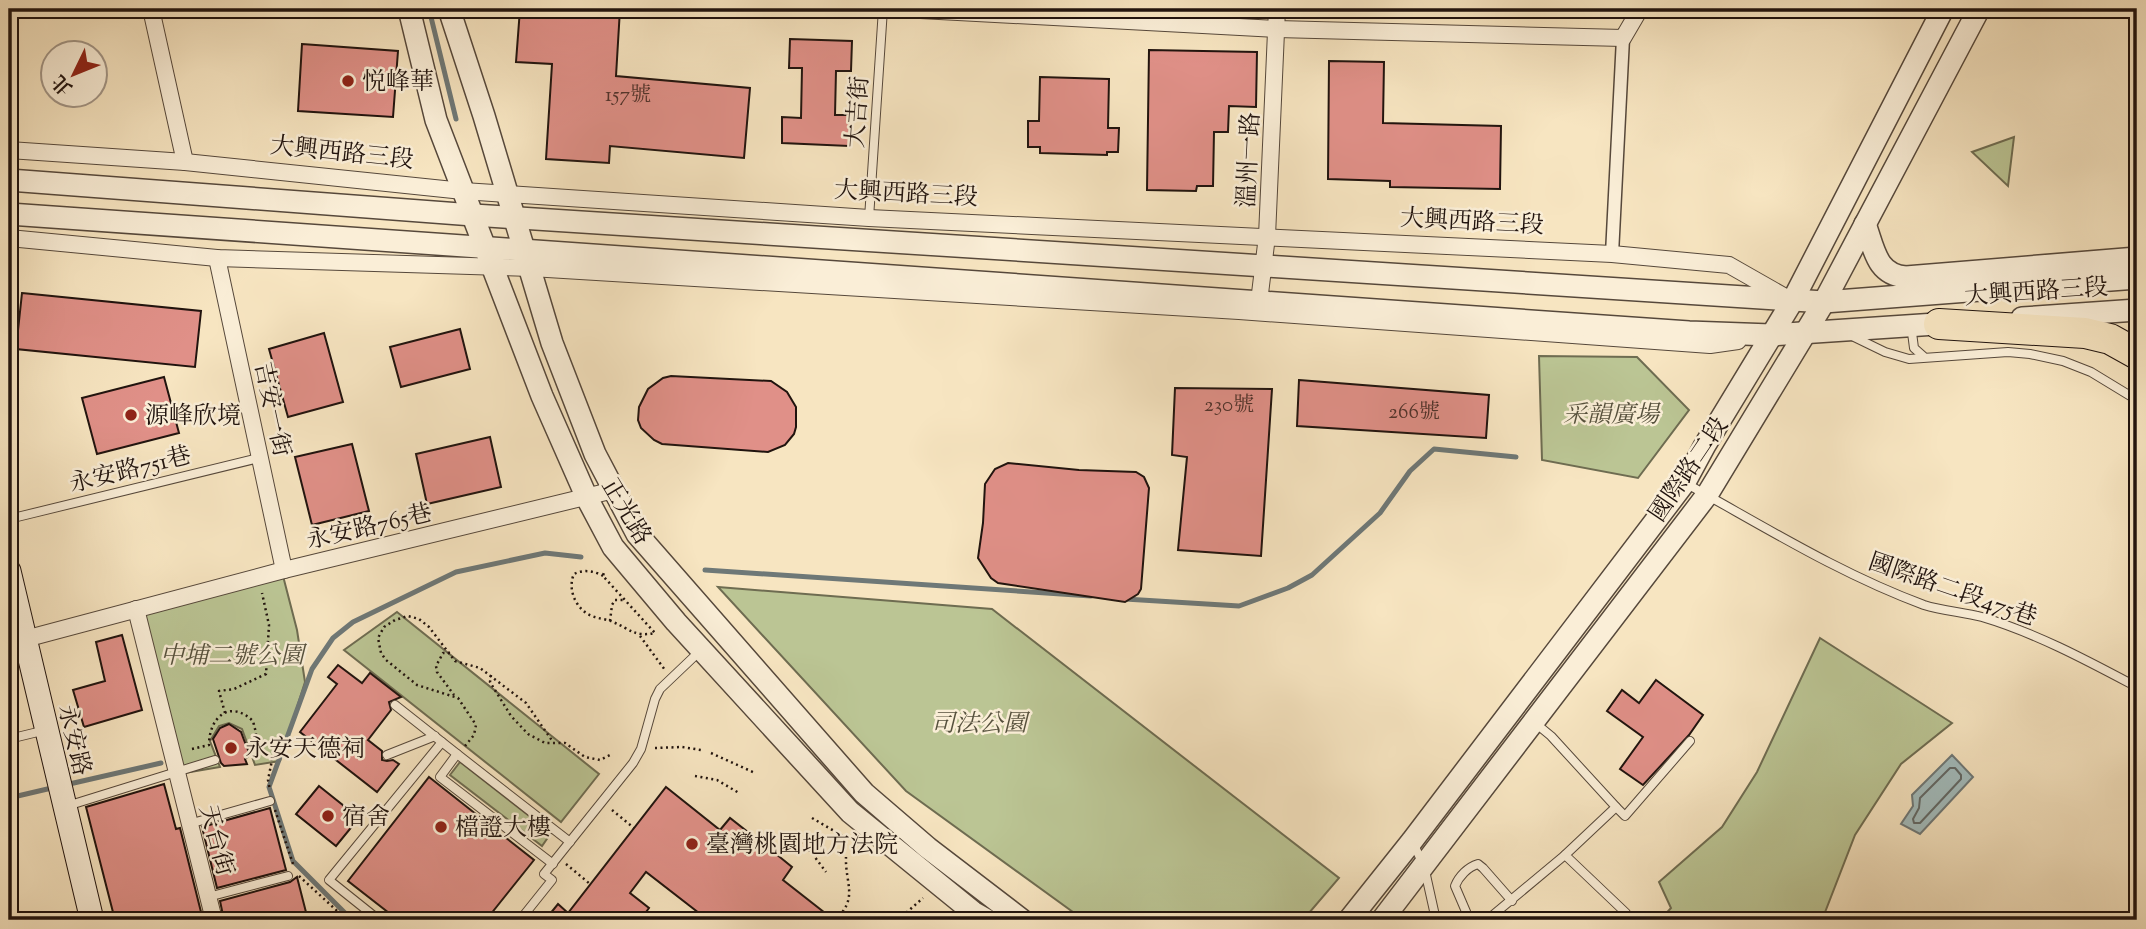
<svg xmlns="http://www.w3.org/2000/svg" width="2146" height="929" viewBox="0 0 2146 929" font-family="'Sorts Mill Goudy','Noto Serif TC',serif">
<style>
.green{fill:#bbc594;stroke:#6e6c51;stroke-width:2}
.water{fill:#a2bcbd;stroke:#6e7877;stroke-width:2}
.lines{fill:none;stroke-linecap:round;stroke-linejoin:round}
.shore{stroke:#616866;stroke-width:2}
.stream{stroke:#6e7877;stroke-width:5}
.building{fill:#e09088;stroke:#20130e;stroke-width:2}
.service-casing{stroke:#56483b;stroke-width:10}
.pedestrian-casing{stroke:#56483b;stroke-width:15}
.minor-casing{stroke:#56483b;stroke-width:18}
.tertiary-casing{stroke:#56483b;stroke-width:24}
.secondary-casing{stroke:#20130e;stroke-width:25}
.motorway-casing{stroke:#20130e;stroke-width:32}
.path{stroke:#20130e;stroke-width:2.5;stroke-dasharray:2 3.5;stroke-linecap:butt}
.service{stroke:#faeed7;stroke-width:8}
.pedestrian{stroke:#faeed7;stroke-width:12}
.minor{stroke:#faeed7;stroke-width:16}
.tertiary{stroke:#faeed7;stroke-width:21}
.secondary{stroke:#faeed7;stroke-width:23}
.motorway{stroke:#f7e5c1;stroke-width:30}
.poi-dot{fill:#8f2418;stroke:#faeed7;stroke-width:2.5}
.labels{text-anchor:middle;stroke-width:5;stroke-linejoin:round;paint-order:stroke}
.number-label{font-size:21px;fill:#50322c}
.poi-label{font-size:24px;fill:#20130e;stroke:#faeed7;text-anchor:start}
.street-label{font-size:24px;fill:#20130e;stroke:#faeed7}
.park-label{font-size:24px;font-style:italic;fill:#56513d;stroke:#faeed7}
</style>
<rect width="100%" height="100%" fill="#f7e5c1"/>
<filter id="stains"><feTurbulence type="fractalNoise" baseFrequency=".00286" numOctaves="4"/><feColorMatrix values="0 0 0 0 .2 0 0 0 0 .09 0 0 0 0 .02 0 0 0 .5 -.17"/></filter>
<radialGradient id="worn" r=".72"><stop offset=".6" stop-color="#630" stop-opacity="0"/><stop offset="1" stop-color="#630" stop-opacity=".3"/></radialGradient>
<g class="green">
<path d="M2014 137 2008 186 1972 152Z"/>
<path d="M1539 356 1637 357 1689 410 1638 478 1542 460Z"/>
<path d="M282 572 297 630 305 682 280 761 255 765 242 729 229 723 219 726 210 741 220 767 178 774 137 610Z"/>
<path d="M718 587 992 609 1339 878 1303 920H1084L906 791Z"/>
<path d="M397 612 599 774 561 822 344 650Z"/>
<path d="M1820 638 1952 723 1901 764 1855 835 1822 920H1660L1671 908 1659 882 1722 827 1757 772Z"/>
<path d="M460 762 551 833 542 846 450 775Z"/>
</g>
<path class="water" d="M1952 755 1973 777 1920 834 1901 824 1913 806 1912 795Z"/>
<g class="lines">
<path class="shore" d="M1950 768H1955L1961 775V779L1920 823H1914L1913 819 1919 808 1920 798Z"/>
<g class="stream">
<path d="M429 9 456 119"/>
<path d="M705 570 1091 596"/>
<path d="M1125 599 1239 606 1288 588 1312 575 1380 513 1410 471 1434 449 1516 457"/>
<path d="M65 785 161 763"/>
<path d="M9 798 56 787"/>
<path d="M352 920 293 861 269 787 312 669 333 638 353 622 456 572 545 553 581 557"/>
</g>
</g>
<g class="building">
<path d="M520 9H620L616 76 750 88 744 158 610 146 609 163 546 159 552 64 516 62Z"/>
<path d="M790 39 852 41 851 71H836L835 115H850L849 146 782 143V117L801 118 802 68H789Z"/>
<path d="M302 44 398 51 393 117 298 111Z"/>
<path d="M1149 50 1257 52 1256 107 1229 106 1228 132H1214L1213 186H1197L1196 191 1147 190Z"/>
<path d="M1329 61 1384 62 1383 123 1501 126 1500 189 1390 187V181L1328 179Z"/>
<path d="M1040 77 1109 79 1108 128H1119L1118 152H1107V155L1040 153V147H1028V121H1039Z"/>
<path d="M22 293 201 311 195 367 16 349Z"/>
<path d="M460 329 470 369 401 387 390 347Z"/>
<path d="M324 333 343 402 288 417 269 349Z"/>
<path d="M671 376 771 381 787 392 796 407V427L794 434 785 445 768 452 662 444 654 440 641 428 638 420 639 407 648 389 663 378Z"/>
<path d="M164 377 179 433 97 454 82 398Z"/>
<path d="M1299 380 1489 395 1486 438 1297 426Z"/>
<path d="M1175 388 1272 389 1261 556 1178 550 1187 457 1172 455Z"/>
<path d="M490 437 501 487 427 504 416 454Z"/>
<path d="M352 444 369 511 312 525 295 457Z"/>
<path d="M1008 463 1079 470 1136 472 1144 477 1149 488 1141 589 1138 594 1125 602 998 583 991 578 978 558 983 523 985 484 995 469Z"/>
<path d="M122 635 142 710 84 727 73 690 105 681 96 642Z"/>
<path d="M338 665 362 683 370 673 401 697 389 702 391 710 368 740 382 751V760L387 761 393 760 399 764 377 792 300 732 337 684 328 677Z"/>
<path d="M1656 680 1703 715 1689 735 1643 785 1620 769 1643 737 1607 711 1622 690 1639 703Z"/>
<path d="M229 724 241 732 244 740 250 755 245 759 247 764 224 766 221 763 213 739 220 728Z"/>
<path d="M429 777 534 860 486 920H398L348 881Z"/>
<path d="M164 784 176 829 180 828 203 920H115L86 807Z"/>
<path d="M319 786 359 818 336 846 296 814Z"/>
<path d="M666 787 720 830 730 818 781 858 792 867 783 880 834 920H708L646 872 630 893 649 908 640 920H545L558 904 568 913Z"/>
<path d="M270 808 286 870 217 888 202 827Z"/>
<path d="M297 877 308 920H224L220 901 290 882Z"/>
</g>
<g class="lines">
<g class="service-casing">
<g id="service">
<path d="M869 218 883 9"/>
<path d="M1911 325 1914 348 1923 356"/>
<path d="M1852 336 1885 352 1909 359 2008 352 2030 354 2063 361 2091 372 2137 400"/>
<path d="M1687 484C1765 527 1840 574 1924 605 1943 611 1963 612 1982 617 2036 633 2088 661 2137 687"/>
<path d="M9 519 259 458"/>
<path d="M395 705 457 754"/>
<path d="M1534 722 1551 736 1616 807 1565 855 1626 913"/>
<path d="M9 739 46 730"/>
<path d="M387 755 435 736"/>
<path d="M67 806 215 760"/>
<path d="M1616 807 1625 816 1690 741"/>
<path d="M189 824 270 801"/>
<path d="M1413 843 1424 866 1436 920"/>
<path d="M553 864 440 777 457 754 570 842"/>
<path d="M208 897 288 876"/>
<path d="M379 920 329 880 442 742"/>
<path d="M520 920 552 880 544 874 633 763 641 749 655 699 660 689 701 650"/>
<path d="M1474 920 1467 914 1455 886C1459 876 1468 867 1478 864L1483 868 1512 901"/>
<path d="M1487 920 1565 855"/>
</g>
</g>
<g class="pedestrian-casing">
<path id="pedestrian" d="M1612 254 1623 38"/>
</g>
<g class="minor-casing">
<g id="minor">
<path d="M151 9 185 162"/>
<path d="M902 9 1277 29 1623 38 1640 9"/>
<path d="M9 150 185 162 463 191 869 218 1612 254 1729 265 1787 298"/>
<path d="M9 238 217 258 531 268 1239 311 1710 345 1738 341"/>
<path d="M217 258 284 570"/>
<path d="M1258 310 1267 236 1277 9"/>
<path d="M136 609 214 920"/>
<path d="M25 639 284 570 614 490"/>
</g>
</g>
<g class="tertiary-casing">
<g id="tertiary">
<path d="M409 9 436 120 542 396 587 498 613 547 676 622 850 812 973 912 987 920"/>
<path d="M449 9 484 116 552 343 595 454 637 534 864 793 928 848 1022 920"/>
<path d="M9 180 473 215 1824 302 2137 278"/>
<path d="M9 214 1689 332 1771 335 1951 323"/>
<path d="M1865 224C1874 248 1876 275 1906 277L2137 258"/>
<path d="M2022 318 2137 310"/>
<path d="M1349 920 1412 841 1685 482 1705 445 1793 300 1943 9"/>
<path d="M1382 920 1707 495 1824 302 1979 9"/>
</g>
</g>
<g class="secondary-casing">
<path id="secondary" d="M9 571 92 920"/>
</g>
<g class="motorway-casing">
<path id="motorway" d="M1939 324 2085 333 2110 339 2137 354"/>
</g>
<g class="path">
<path d="M603 576C595 571 583 569 574 574 567 589 576 610 592 616 599 619 607 619 613 622 632 630 634 637 655 633L603 576 604 572"/>
<path d="M610 621 612 605 615 600H624"/>
<path d="M640 636 665 670"/>
<path d="M450 653H443L436 666 437 672 454 695"/>
<path d="M491 675 490 682 511 716 528 734 545 743H565L585 757 600 760 612 754"/>
<path d="M225 713 219 691 234 689 266 674 269 625 262 593"/>
<path d="M465 746 474 735 476 725 458 698 417 685 386 660 381 653 378 638 384 627 395 620 408 616 419 619 429 627 455 661 480 668 526 703 553 742"/>
<path d="M655 748 682 747 701 750"/>
<path d="M192 749 209 745C209 717 230 699 253 721L256 733 255 747 272 760 268 780 270 790"/>
<path d="M711 753 755 773"/>
<path d="M695 776 717 780 739 793"/>
<path d="M275 810 293 864"/>
<path d="M612 810 634 828"/>
<path d="M812 818 848 839"/>
<path d="M796 839 811 852 826 872"/>
<path d="M566 864 590 884"/>
<path d="M299 876 347 920"/>
<path d="M835 920C859 898 845 884 846 857"/>
<path d="M898 920 923 898"/>
</g>
<use href="#service" class="service"/>
<use href="#pedestrian" class="pedestrian"/>
<use href="#minor" class="minor"/>
<use href="#tertiary" class="tertiary"/>
<use href="#secondary" class="secondary"/>
<use href="#motorway" class="motorway"/>
</g>
<g class="poi-dot">
<circle cx="348" cy="81" r="7"/>
<circle cx="131" cy="415" r="7"/>
<circle cx="231" cy="748" r="7"/>
<circle cx="328" cy="816" r="7"/>
<circle cx="441" cy="827" r="7"/>
<circle cx="692" cy="844" r="7"/>
</g>
<g class="labels">
<g class="number-label">
<text x="628" y="101">157號</text>
<text x="1229" y="411">230號</text>
<text x="1414" y="418">266號</text>
</g>
<g class="poi-label">
<text x="362" y="89">悦峰華</text>
<text x="145" y="423">源峰欣境</text>
<text x="245" y="756">永安天德祠</text>
<text x="342" y="824">宿舍</text>
<text x="455" y="835">檔證大樓</text>
<text x="706" y="852">臺灣桃園地方法院</text>
</g>
<g class="street-label">
<text transform="translate(857 112) rotate(-86)" y="8">大吉街</text>
<text transform="translate(342 152) rotate(6)" y="8">大興西路三段</text>
<text transform="translate(1248 160) rotate(-87)" y="8">溫州一路</text>
<text transform="translate(906 193) rotate(3)" y="8">大興西路三段</text>
<text transform="translate(1472 221) rotate(3)" y="8">大興西路三段</text>
<text transform="translate(2036 291) rotate(-4)" y="8">大興西路三段</text>
<text transform="translate(273 409) rotate(78)" y="8">吉安一街</text>
<text transform="translate(130 469) rotate(-14)" y="8">永安路751巷</text>
<text transform="translate(1688 469) rotate(-56)" y="8">國際路二段</text>
<text transform="translate(627 511) rotate(59)" y="8">正光路</text>
<text transform="translate(369 526) rotate(-13)" y="8">永安路765巷</text>
<text transform="translate(1953 589) rotate(19)" y="8">國際路二段475巷</text>
<text transform="translate(75 740) rotate(77)" y="8">永安路</text>
<text transform="translate(217 840) rotate(75)" y="8">天台街</text>
</g>
<g class="park-label">
<text x="1611" y="422">采韻廣場</text>
<text x="232" y="663">中埔二號公園</text>
<text x="979" y="731">司法公園</text>
</g>
</g>
<rect width="2146" height="929" fill="none" stroke="#f7e5c1" stroke-width="35"/>
<rect x="10" y="10" width="2125" height="908" fill="none" stroke="#20130e" stroke-width="3.5"/>
<rect x="18" y="18" width="2111" height="894" fill="none" stroke="#20130e" stroke-width="2"/>
<g transform="translate(74 74) rotate(227)"><circle r="33" fill="#faeed7" stroke="#a39687" stroke-width="2"/>
<path d="M0-5L12 26L0 18L-12 26Z" fill="#8f2418"/>
<text y="-10" font-size="19" font-weight="bold" text-anchor="middle" fill="#20130e">北</text>
</g>
<rect width="100%" height="100%" filter="url(#stains)"/>
<rect width="100%" height="100%" fill="url(#worn)"/>
</svg>
